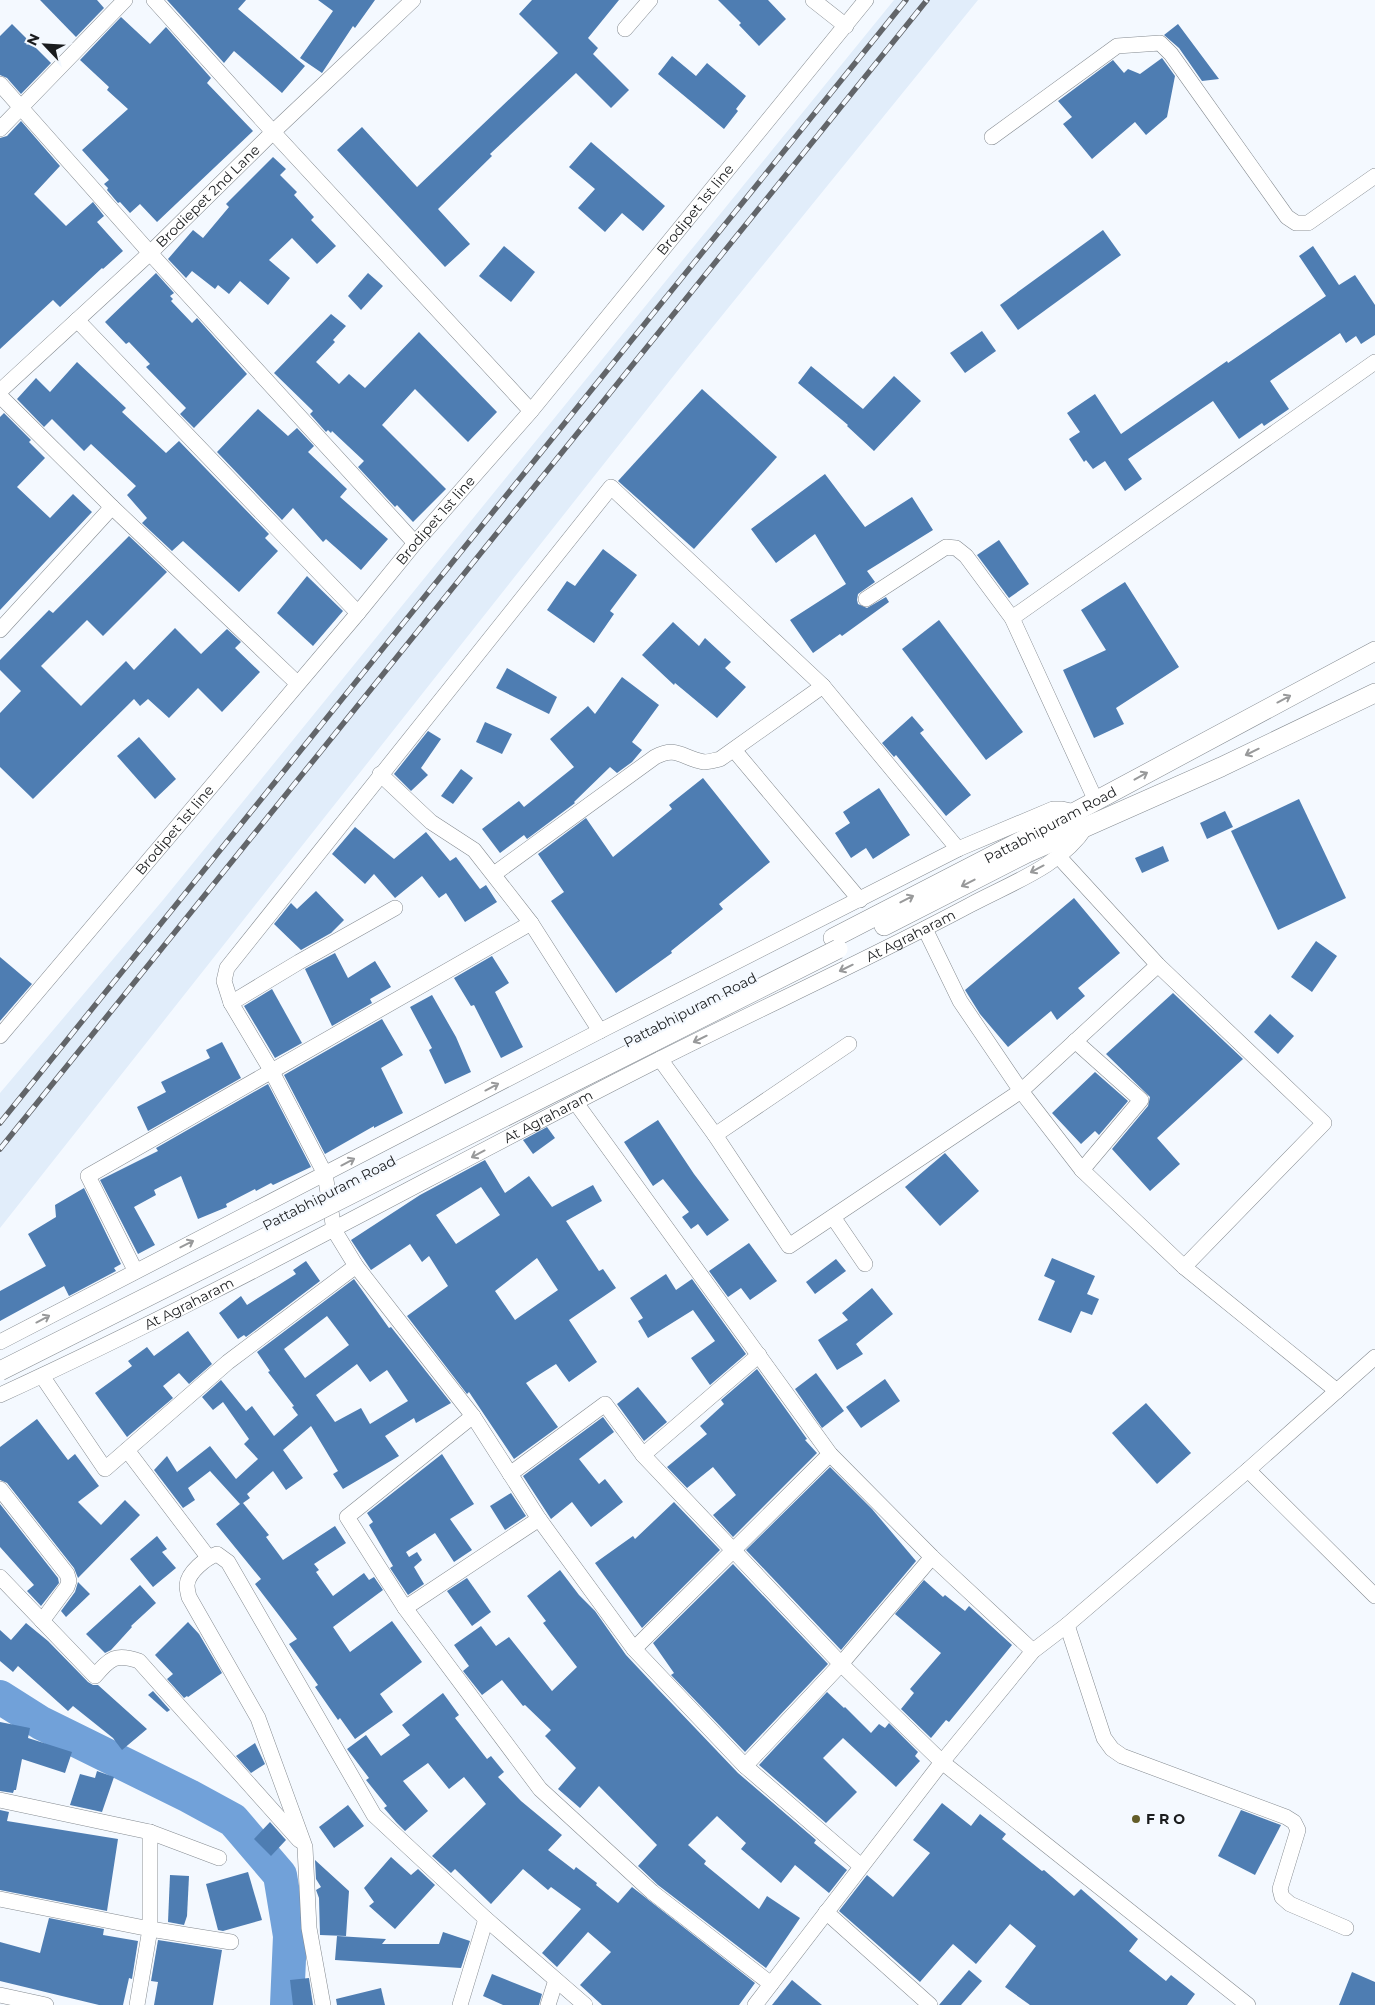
<svg xmlns="http://www.w3.org/2000/svg" width="1375" height="2005" viewBox="0 0 1375 2005" font-family="Montserrat,sans-serif">
<style>
.built{fill:#e1edfa}
.lines{fill:none;stroke-linecap:round;stroke-linejoin:round}
.river{stroke:#71a1d9;stroke-width:34}
.building{fill:#4e7db2;fill-rule:evenodd}
.minor-casing{stroke:#858b91;stroke-width:16}
.tertiary-casing{stroke:#858b91;stroke-width:20}
.minor{stroke:#fff;stroke-width:15}
.tertiary{stroke:#fff;stroke-width:19}
.rail-casing{stroke:#626569;stroke-width:5.5}
.rail{stroke:#f4f9ff;stroke-width:4;stroke-dasharray:11;stroke-linecap:butt}
.tertiary-bridge-casing{stroke:#858b91;stroke-width:20;stroke-linecap:butt}
.tertiary-bridge{stroke:#fff;stroke-width:19}
.oneway{stroke:#98999a}
.poi-dot{fill:#635d29;stroke:#f4f9ff;stroke-width:2}
.labels{text-anchor:middle;stroke-width:4.5;stroke-linejoin:round;paint-order:stroke}
.street-label{font-size:14px;fill:#1a1c1e;stroke:#f4f9ff}
.poi-label{font-size:14px;font-weight:bold;fill:#1a1c1e;stroke:#f4f9ff;text-anchor:start}
</style>
<rect width="100%" height="100%" fill="#f4f9ff"/>
<path class="built" d="M894 0H978L686 360 0 1228V1093L163 900Z"/>
<g class="lines">
<path class="river" d="M0 1697 41 1723 189 1796 233 1820 280 1875 290 1936 287 2005"/>
</g>
<g class="building">
<path d="M40 0H97L104 8 76 37Z"/>
<path d="M167 0H246L238 9 305 66 282 93 234 51 224 63Z"/>
<path d="M318 0H375L355 28 353 26 322 73 300 58 333 11Z"/>
<path d="M532 0H619L588 38 598 48 593 54 629 90 611 108 576 73 490 154 492 156 438 209 470 244 445 267 337 150 362 127 417 187 558 53 519 14Z"/>
<path d="M718 0H768L786 19 759 46 739 25 741 23Z"/>
<path d="M121 17 150 44 166 27 211 78 207 83 253 131 157 222 140 204 130 213 120 202 118 203 107 190 108 188 104 184 109 180 82 150 128 109 107 90 109 87 80 60Z"/>
<path d="M12 24 51 63 21 94 7 78 0 75V36Z"/>
<path d="M1178 24 1219 79 1202 81 1179 48 1164 35Z"/>
<path d="M672 56 696 76 707 63 746 96 736 109 738 111 724 129 658 74Z"/>
<path d="M1162 58 1175 76 1167 117 1146 135 1135 122 1092 159 1063 124 1072 117 1058 101 1113 60 1124 73 1128 69 1140 74Z"/>
<path d="M21 121 60 166 34 194 66 226 93 202 104 216 97 222 123 251 103 269 102 268 60 307 53 300 0 349V138L7 136Z"/>
<path d="M591 142 665 206 643 231 622 213 605 232 578 208 595 189 569 167Z"/>
<path d="M273 157 286 169 280 175 297 192 294 195 314 217 311 220 336 246 317 264 292 238 269 260 290 278 268 305 240 281 229 294 218 285 215 289 192 271 186 278 168 259 193 230 203 238 229 207 226 204Z"/>
<path d="M1103 230 1121 255 1018 330 1000 305Z"/>
<path d="M504 246 535 272 511 302 479 276Z"/>
<path d="M1313 246 1339 285 1355 275 1375 305V335L1361 344 1356 336 1346 343 1340 333 1270 381 1289 409 1264 426 1262 423 1239 439 1213 401 1128 459 1142 479 1125 491 1105 461 1093 469 1086 460 1084 462 1069 439 1080 432 1067 413 1095 394 1121 434 1227 361 1228 363 1326 296 1299 256Z"/>
<path d="M156 273 174 293 170 296 173 299 171 301 192 323 197 318 247 374 194 428 180 414 186 408 146 367 150 364 129 342 126 344 105 322Z"/>
<path d="M368 273 383 286 361 310 348 296Z"/>
<path d="M331 314 346 326 333 340 335 342 316 362 339 384 349 374 365 388 419 332 497 412 468 442 415 389 382 425 446 489 413 522 397 505 395 507 358 467 364 461 332 431 331 433 328 430 326 432 310 414 313 411 274 373Z"/>
<path d="M982 331 996 351 965 373 950 353Z"/>
<path d="M77 362 126 408 122 412 166 453 179 441 269 534 265 538 278 551 239 592 183 541 172 551 142 523 147 518 127 495 136 486 91 444 84 451 52 419 44 427 17 399 36 378 50 392Z"/>
<path d="M811 366 863 409 894 376 921 401 874 451 847 426 848 425 798 383Z"/>
<path d="M702 389 777 457 694 549 618 481Z"/>
<path d="M258 409 288 436 297 428 314 446 308 452 347 489 340 497 388 539 361 570 326 539 323 542 293 508 282 520 217 452Z"/>
<path d="M4 413 31 440 29 442 45 458 17 487 50 518 73 494 92 512 0 610V417Z"/>
<path d="M825 474 865 527 912 497 933 530 867 571 875 582 858 594 857 600 858 604 867 608 886 597 889 602 842 636 840 634 813 653 790 620 846 584 815 534 776 563 751 529Z"/>
<path d="M129 536 167 572 103 636 87 620 41 666 81 706 126 661 134 670 175 628 201 654 227 629 241 642 235 648 260 672 222 712 198 688 169 718 148 699 140 706 134 699 33 799 0 767V713L21 691 0 670V660L49 610 53 613Z"/>
<path d="M999 540 1029 584 1009 598 977 555Z"/>
<path d="M603 549 637 575 610 611 614 614 594 643 547 610 567 581 575 586Z"/>
<path d="M307 576 343 611 313 646 277 613Z"/>
<path d="M1125 582 1179 667 1116 708 1124 724 1094 738 1063 670 1106 650 1081 610Z"/>
<path d="M939 620 1023 732 986 760 902 649Z"/>
<path d="M673 622 699 646 705 638 731 662 725 668 746 687 717 718 675 683 674 685 642 655Z"/>
<path d="M507 668 557 697 549 714 496 688Z"/>
<path d="M622 677 659 705 632 742 642 750 632 762 617 773 610 767 574 802 575 803 527 839 524 835 500 853 482 829 519 801 524 807 574 767 550 739 588 706 595 714Z"/>
<path d="M912 716 924 730 920 733 971 795 946 816 896 755 894 757 882 743Z"/>
<path d="M485 722 512 734 502 754 476 742Z"/>
<path d="M428 731 441 739 421 768 428 775 411 791 394 774Z"/>
<path d="M139 737 176 779 155 799 117 756Z"/>
<path d="M461 769 473 778 453 804 441 796Z"/>
<path d="M703 778 770 862 719 904 723 909 671 951 672 953 616 993 551 901 564 892 538 854 586 818 613 857 672 809 669 805Z"/>
<path d="M879 788 910 835 873 859 866 848 851 858 835 833 850 823 843 812Z"/>
<path d="M1299 799 1346 898 1278 930 1231 831Z"/>
<path d="M1225 811 1233 827 1207 839 1200 823Z"/>
<path d="M355 827 394 859 426 832 450 861 456 857 480 889 486 885 497 902 465 922 446 893 439 898 422 876 395 898 374 874 365 884 332 854Z"/>
<path d="M1163 846 1169 861 1142 873 1135 858Z"/>
<path d="M316 891 344 920 331 933 301 950 274 924 291 903 297 909Z"/>
<path d="M1074 898 1120 953 1078 988 1085 996 1057 1020 1051 1011 1008 1047 980 1014 965 990Z"/>
<path d="M1316 941 1337 956 1312 992 1291 977Z"/>
<path d="M335 953 348 978 375 961 391 987 370 999 372 1003 332 1026 305 969Z"/>
<path d="M492 956 509 983 495 992 523 1047 501 1058 474 1005 471 1006 454 978Z"/>
<path d="M0 957 32 984 0 1021Z"/>
<path d="M272 989 302 1043 275 1058 244 1006Z"/>
<path d="M1173 993 1243 1059 1157 1138 1180 1164 1150 1191 1112 1149 1148 1106 1150 1097 1106 1054Z"/>
<path d="M432 995 456 1037 471 1072 445 1084 429 1050 432 1048 410 1007Z"/>
<path d="M1270 1014 1294 1036 1278 1054 1254 1032Z"/>
<path d="M382 1019 403 1055 381 1068 403 1113 374 1128V1126L325 1154 284 1075Z"/>
<path d="M222 1042 241 1078 148 1131 137 1107 166 1092 161 1082 210 1058 206 1050Z"/>
<path d="M1095 1072 1128 1101 1099 1135 1095 1131 1081 1144 1052 1113Z"/>
<path d="M268 1084 311 1167 273 1185 271 1183 256 1191 255 1189 226 1204 227 1207 198 1219 181 1176 154 1190 156 1195 134 1207 155 1245 138 1254 100 1180 158 1151 156 1148Z"/>
<path d="M658 1120 694 1174 729 1220 707 1236 698 1224 691 1229 682 1217 689 1212 663 1179 653 1186 624 1142Z"/>
<path d="M547 1127 555 1138 533 1154 523 1140Z"/>
<path d="M945 1153 979 1191 940 1226 905 1187Z"/>
<path d="M485 1160 505 1193 529 1176 552 1207 593 1185 602 1201 566 1221 599 1271 603 1269 616 1288 569 1320 597 1362 569 1382 556 1364 526 1383 558 1427 514 1459 469 1392 467 1394 407 1316 448 1286 429 1256 422 1262 410 1244 371 1270 351 1240 420 1195ZM481 1187 500 1215 456 1244 436 1215ZM537 1258 558 1290 515 1320 495 1291Z"/>
<path d="M84 1188 121 1264 114 1268 116 1271 69 1296 64 1286 0 1321V1291L46 1266 28 1234 56 1217 55 1205Z"/>
<path d="M749 1243 777 1281 750 1300 741 1288 728 1297 709 1271Z"/>
<path d="M1052 1258 1095 1276 1087 1294 1099 1299 1092 1315 1081 1311 1071 1333 1038 1320 1055 1281 1044 1276Z"/>
<path d="M836 1259 846 1271 815 1294 806 1282Z"/>
<path d="M306 1261 320 1281 246 1337 244 1335 238 1339 219 1313 241 1296 247 1305 296 1274 293 1270Z"/>
<path d="M666 1274 676 1290 692 1279 746 1354 710 1385 691 1358 715 1341 693 1310 648 1338 638 1321 643 1318 630 1298Z"/>
<path d="M354 1279 389 1328 391 1327 451 1403 416 1423 414 1418 385 1436 399 1456 343 1489 333 1474 338 1471 311 1426 283 1450 303 1478 286 1490 273 1471 247 1494 250 1498 243 1503 269 1535 266 1537 283 1560 335 1526 346 1543 314 1564 319 1570 316 1572 333 1596 364 1573 369 1580 374 1577 383 1590 333 1627 350 1652 392 1621 422 1662 380 1694 393 1712 355 1739 340 1718 338 1720 315 1687 318 1685 289 1644 297 1639 255 1584 261 1579 216 1524 240 1504 210 1471 188 1488 195 1500 183 1508 154 1470 167 1456 177 1472 210 1446 236 1479 258 1459 244 1444 249 1439 223 1402 213 1410 202 1397 221 1380 246 1411 252 1406 274 1436 298 1415 292 1407 294 1406 268 1372 270 1371 257 1352ZM327 1316 349 1345 305 1378 284 1349ZM357 1364 370 1382 387 1370 408 1401 370 1424 361 1408 335 1422 316 1395Z"/>
<path d="M872 1288 893 1314 856 1344 863 1354 837 1370 818 1340 848 1320 842 1313Z"/>
<path d="M188 1331 212 1364 189 1384 179 1373 163 1386 173 1398 127 1437 95 1393 132 1366 128 1361 147 1347 154 1356Z"/>
<path d="M757 1369 807 1439 805 1440 817 1453 733 1537 713 1515 736 1495 713 1467 687 1488 667 1467 707 1434 700 1426 724 1404 721 1400Z"/>
<path d="M816 1373 844 1411 822 1428 795 1389Z"/>
<path d="M885 1379 900 1401 861 1428 846 1407Z"/>
<path d="M638 1387 667 1422 644 1441 617 1404Z"/>
<path d="M1146 1403 1191 1453 1157 1484 1112 1433Z"/>
<path d="M603 1417 614 1432 579 1459 599 1484 605 1479 623 1502 591 1527 572 1502 551 1519 523 1476Z"/>
<path d="M37 1419 68 1460 75 1454 99 1486 78 1502 101 1525 125 1500 140 1515 78 1578 74 1568 7 1483 0 1480V1447Z"/>
<path d="M442 1454 474 1504 450 1519 472 1550 454 1562 435 1533 406 1552 409 1557 417 1552 422 1560 414 1567 424 1584 408 1595 390 1568 393 1566 369 1525 373 1522 367 1513Z"/>
<path d="M830 1467 872 1509 916 1561 841 1650 746 1550Z"/>
<path d="M511 1493 526 1516 505 1530 490 1506Z"/>
<path d="M674 1502 720 1550 642 1628 595 1563 633 1536 635 1539Z"/>
<path d="M0 1504 58 1578 59 1583 41 1606 27 1591 34 1585 0 1547Z"/>
<path d="M157 1536 167 1549 162 1552 176 1568 153 1587 130 1559Z"/>
<path d="M733 1564 828 1664 745 1752 671 1675 674 1673 653 1643Z"/>
<path d="M560 1570 579 1595 595 1611 626 1655 656 1687 738 1773 816 1840 814 1843 847 1870 829 1893 795 1865 781 1883 741 1849 746 1843 717 1816 688 1845 706 1861 704 1864 759 1909 767 1896 800 1918 766 1968 658 1885 638 1866 657 1845 599 1786 580 1808 558 1789 576 1768 545 1736 551 1730 525 1705 523 1706 502 1680 482 1695 463 1671 469 1666 454 1645 481 1626 496 1646 509 1637 552 1691 577 1667 543 1623 546 1621 527 1596Z"/>
<path d="M467 1578 491 1612 472 1626 447 1591Z"/>
<path d="M924 1580 943 1597 945 1595 965 1611 969 1606 1012 1645 949 1722 946 1720 931 1738 901 1709 914 1693 910 1689 941 1653 895 1614Z"/>
<path d="M78 1582 90 1594 66 1617 61 1611 75 1592Z"/>
<path d="M140 1585 156 1603 131 1626 132 1627 111 1650 105 1653 86 1634Z"/>
<path d="M188 1622 199 1634 222 1673 188 1697 187 1696 184 1698 167 1679 173 1674 155 1655Z"/>
<path d="M26 1623 48 1641 88 1682 93 1685H98L147 1729 122 1750 113 1738 73 1706 68 1711 18 1666 13 1672 0 1661V1630L11 1640Z"/>
<path d="M153 1691 170 1710 167 1712 148 1695Z"/>
<path d="M827 1692 844 1708 845 1707 871 1733 879 1724 885 1728 889 1723 918 1752 915 1756 920 1761 896 1787 843 1738 823 1758 857 1792 826 1823 759 1765Z"/>
<path d="M443 1693 459 1715 455 1718 487 1759 491 1756 504 1772 498 1777 521 1801 562 1835 548 1850 574 1870 576 1867 597 1883 596 1885 618 1903 632 1887 755 1983 739 2005H602L580 1985 611 1952 588 1932 557 1967 542 1953 581 1909 551 1887 548 1890 523 1869 491 1904 455 1869 451 1873 432 1856 486 1804 464 1777 449 1789 428 1763 403 1781 428 1811 405 1831 396 1822 384 1808 387 1806 366 1780 369 1778 347 1749 366 1735 381 1756 410 1735 402 1725Z"/>
<path d="M0 1722 30 1728 28 1738 72 1752 65 1773 22 1759 16 1790H14L13 1793 0 1791Z"/>
<path d="M255 1743 265 1764 251 1773 236 1756Z"/>
<path d="M97 1771 114 1777 102 1812 70 1805 80 1774 95 1778Z"/>
<path d="M942 1803 971 1826 980 1814 1006 1834 1002 1839 1042 1871 1044 1870 1074 1896 1081 1889 1138 1939 1129 1951 1166 1981 1171 1975 1195 1994 1187 2005H1030L1005 1987 1036 1946 1010 1924 976 1964 953 1944 920 1982 839 1911 867 1875 893 1897 930 1853 913 1840Z"/>
<path d="M348 1805 364 1826 334 1848 319 1827Z"/>
<path d="M0 1810 9 1812 7 1821 118 1839 107 1911 0 1890Z"/>
<path d="M1241 1810 1281 1825 1255 1875 1218 1856Z"/>
<path d="M270 1822 286 1840 271 1856 254 1839Z"/>
<path d="M391 1857 411 1875 418 1869 435 1885 395 1929 369 1906 374 1902 364 1888Z"/>
<path d="M315 1860 349 1891 346 1936 320 1935 319 1898 316 1890 321 1887 316 1879Z"/>
<path d="M248 1872 262 1920 223 1931 218 1930 206 1884Z"/>
<path d="M170 1875 189 1876 187 1916 184 1925 168 1922Z"/>
<path d="M49 1918 104 1929 103 1935 138 1941 132 1979 129 1978 123 2005H99L0 1981V1942L40 1953Z"/>
<path d="M443 1932 470 1941 461 1968 335 1960 337 1936 386 1939 382 1944H439Z"/>
<path d="M158 1940 222 1950 213 2005H154L158 1982 151 1981Z"/>
<path d="M969 1970 982 1981 961 2005H939Z"/>
<path d="M1352 1972 1375 1982V2005H1339Z"/>
<path d="M492 1974 542 1994 539 2005H503L483 1996Z"/>
<path d="M309 1978 313 2005H293L290 1980Z"/>
<path d="M792 1980 822 2005H772Z"/>
<path d="M381 1988 385 2005H337L336 1999Z"/>
</g>
<g class="lines">
<g class="minor-casing">
<g id="minor">
<path d="M154 0 273 132 531 411"/>
<path d="M813 0 846 26"/>
<path d="M625 29 650 0"/>
<path d="M0 84 150 253 415 543"/>
<path d="M0 129 125 0"/>
<path d="M992 137 1117 46 1160 43 1171 54 1287 217 1296 223H1308L1375 176"/>
<path d="M77 320 358 613"/>
<path id="s1" d="M0 391 150 253 273 132 413 0"/>
<path d="M0 396 112 507 297 683"/>
<path d="M866 599 946 547 956 548 966 556 1012 618 1096 801"/>
<path d="M1012 618 1375 362"/>
<path d="M0 630 112 507"/>
<path d="M734 750 860 900"/>
<path d="M380 774 431 822 474 850 531 923 600 1031"/>
<path d="M1059 857 1158 965 1324 1123 1184 1267"/>
<path d="M494 874 655 757C677 745 683 759 704 762 710 762 715 760 720 759L823 686"/>
<path d="M395 908 299 962 231 1003 271 1070 325 1174 334 1230 356 1266 473 1416 539 1519 634 1649 745 1766 861 1866"/>
<path d="M925 929 960 1001 1021 1091 1082 1170 1184 1267 1337 1391"/>
<path d="M231 1003 224 981 227 968 611 487 823 686 958 849"/>
<path id="s2" d="M0 1036 358 613 415 543 531 411 866 0"/>
<path d="M1075 1041 1141 1100 1082 1170"/>
<path d="M660 1059 715 1135 789 1246 1021 1091 1158 965"/>
<path d="M576 1103 830 1454 932 1557 1033 1651"/>
<path d="M715 1135 849 1044"/>
<path d="M833 1217 865 1264"/>
<path d="M135 1270 88 1176 531 923"/>
<path d="M0 1342 600 1031 958 849 1053 809H1062L1075 812"/>
<path d="M42 1376 105 1469 228 1362 356 1266"/>
<path id="s3" d="M0 1395C225 1292 440 1170 660 1059 763 1007 869 959 970 905 1011 883 1061 866 1086 827"/>
<path d="M473 1416 347 1517 405 1608 540 1789 652 1892 771 1984"/>
<path d="M127 1450 208 1557"/>
<path d="M643 1455 759 1355"/>
<path d="M1248 1470 1375 1596"/>
<path d="M510 1474 605 1404 643 1455 841 1664 942 1762 1248 2005"/>
<path d="M0 1489 67 1574 69 1581 67 1587 42 1621"/>
<path d="M0 1577 95 1676C110 1658 116 1653 139 1661L299 1840"/>
<path d="M405 1608 539 1519"/>
<path d="M1067 1625 1104 1738 1112 1749 1122 1756 1286 1817 1294 1822 1298 1830 1280 1889 1282 1897 1290 1904 1346 1928"/>
<path d="M634 1649 830 1454"/>
<path d="M745 1766 841 1664 932 1557"/>
<path d="M0 1800 150 1832 219 1858"/>
<path d="M150 1832V1929L231 1942"/>
<path d="M0 1899 150 1929 137 2005"/>
<path d="M826 1912 930 2005"/>
<path d="M0 1995 46 2005"/>
<path d="M323 2005 309 1928 305 1847 258 1718 189 1597C188 1593 187 1588 187 1585 188 1572 206 1558 217 1554L228 1562 374 1815 486 1919 585 2005"/>
<path d="M460 2005 486 1919"/>
<path d="M548 2005 556 1980"/>
<path d="M755 2005 942 1762 1033 1651 1067 1625 1248 1470 1375 1357"/>
</g>
</g>
<g class="tertiary-casing">
<g id="tertiary">
<path d="M884 926 1027 853 1221 767 1375 693"/>
<path id="s4" d="M833 938 1021 841 1375 651"/>
</g>
</g>
<use href="#minor" class="minor"/>
<use href="#tertiary" class="tertiary"/>
<g class="rail-casing">
<g id="rail">
<path d="M0 1123 906 0"/>
<path d="M0 1149 927 0"/>
</g>
</g>
<use href="#rail" class="rail"/>
<g class="tertiary-bridge-casing">
<path id="tertiary-bridge" d="M0 1371 838 949"/>
</g>
<use href="#tertiary-bridge" class="tertiary-bridge"/>
</g>
<defs><path id="oneway-shaft" d="M-6 0H5M1.5-3L5.5 0L1.5 3" fill="none" stroke-width="1.6" stroke-linecap="round" stroke-linejoin="round" transform="scale(1.25)"/></defs>
<g class="oneway">
<use href="#oneway-shaft" transform="translate(1284 699) rotate(-28)"/>
<use href="#oneway-shaft" transform="translate(1252 752) rotate(154)"/>
<use href="#oneway-shaft" transform="translate(1141 776) rotate(-29)"/>
<use href="#oneway-shaft" transform="translate(1037 869) rotate(152)"/>
<use href="#oneway-shaft" transform="translate(968 883) rotate(153)"/>
<use href="#oneway-shaft" transform="translate(907 899) rotate(-27)"/>
<use href="#oneway-shaft" transform="translate(846 968) rotate(154)"/>
<use href="#oneway-shaft" transform="translate(700 1039) rotate(154)"/>
<use href="#oneway-shaft" transform="translate(492 1087) rotate(-28)"/>
<use href="#oneway-shaft" transform="translate(478 1154) rotate(152)"/>
<use href="#oneway-shaft" transform="translate(348 1162) rotate(-28)"/>
<use href="#oneway-shaft" transform="translate(187 1244) rotate(-27)"/>
<use href="#oneway-shaft" transform="translate(43 1319) rotate(-28)"/>
</g>
<circle class="poi-dot" cx="1136" cy="1819" r="5"/>
<g class="labels">
<g class="street-label">
<text dy="5" stroke="none"><textPath href="#s1" startOffset="285">Brodiepet 2nd Lane</textPath></text>
<text dy="5" stroke="none"><textPath href="#s2" startOffset="1080">Brodipet 1st line</textPath></text>
<text dy="5" stroke="none"><textPath href="#s2" startOffset="675">Brodipet 1st line</textPath></text>
<text dy="5" stroke="none"><textPath href="#s4" startOffset="245">Pattabhipuram Road</textPath></text>
<text dy="5" stroke="none"><textPath href="#s2" startOffset="270">Brodipet 1st line</textPath></text>
<text dy="5" stroke="none"><textPath href="#s3" startOffset="1020">At Agraharam</textPath></text>
<text transform="translate(690 1010) rotate(-27)" y="5">Pattabhipuram Road</text>
<text dy="5" stroke="none"><textPath href="#s3" startOffset="615">At Agraharam</textPath></text>
<text transform="translate(329 1193) rotate(-27)" y="5">Pattabhipuram Road</text>
<text dy="5" stroke="none"><textPath href="#s3" startOffset="210">At Agraharam</textPath></text>
</g>
<g class="poi-label">
<text x="1146" y="1824">F R O</text>
</g>
</g>
<g transform="translate(45 45) rotate(295)" stroke="#f4f9ff" stroke-width="4" paint-order="stroke">
<path d="M0-4L9 19L0 12L-9 19Z" fill="#1a1c1e"/>
<text y="-8" font-size="14" font-weight="bold" text-anchor="middle" fill="#1a1c1e">N</text>
</g>
</svg>
